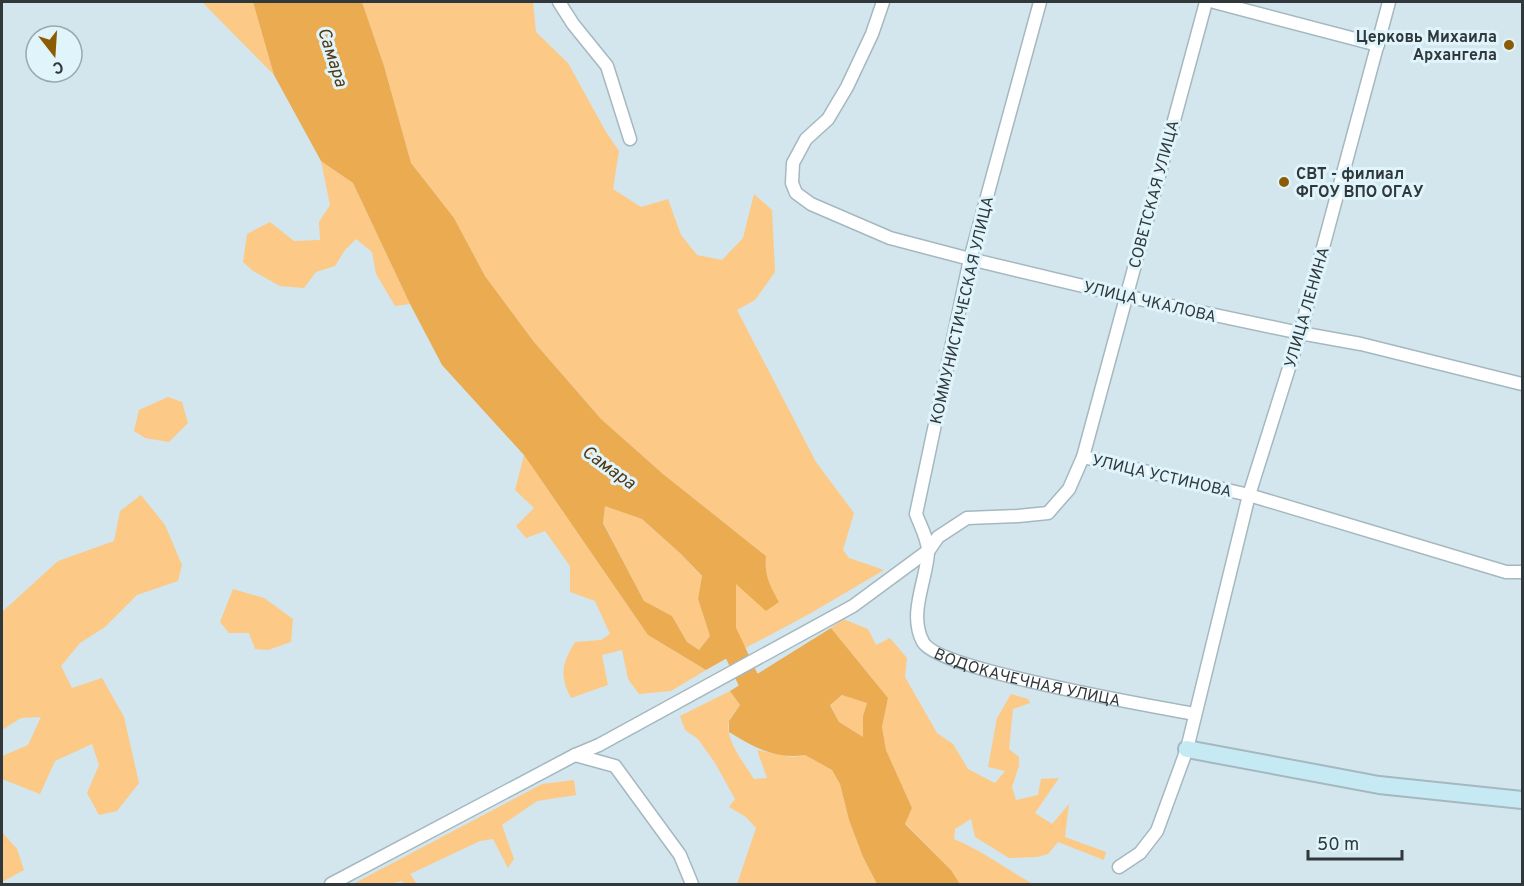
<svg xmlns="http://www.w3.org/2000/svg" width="1524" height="886" viewBox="0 0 1524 886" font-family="Overpass,sans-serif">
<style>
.green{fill:#fcc986}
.water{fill:#eaab51;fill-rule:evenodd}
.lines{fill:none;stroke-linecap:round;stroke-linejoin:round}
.river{stroke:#eaab51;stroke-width:22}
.street-casing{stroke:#a5b8bf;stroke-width:15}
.secondary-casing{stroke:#a5b8bf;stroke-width:20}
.street{stroke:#fff;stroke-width:12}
.secondary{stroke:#c6eaf4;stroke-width:16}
.poi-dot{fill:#8c5c05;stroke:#e0f4fb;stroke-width:2}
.labels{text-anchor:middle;stroke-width:6;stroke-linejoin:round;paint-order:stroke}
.poi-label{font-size:16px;font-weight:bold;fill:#31383b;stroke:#e0f4fb;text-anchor:end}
.street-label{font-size:16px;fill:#31383b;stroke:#e0f4fb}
.water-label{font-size:18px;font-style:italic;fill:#523813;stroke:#e0f4fb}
</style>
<rect width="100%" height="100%" fill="#d3e6ed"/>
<g class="green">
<path d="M202 2H253L274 75Z"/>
<path d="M362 2H533L536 32 568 63 606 132 619 151 613 189 641 207 668 199 681 235 697 255 722 260 743 238 754 194 772 210 775 272 755 300 737 310 816 462 854 513 843 550 849 558 884 570 811 613 736 653V584L779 602C770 586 764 575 766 556L663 474 601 419 534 342 485 276 454 218 411 163 384 66Z"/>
<path d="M321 161 353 183 410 304 395 306 376 274 372 252 356 239 345 250 335 266 316 272 304 288 280 286 253 271 243 262 247 234 270 222 294 241 320 240 319 222 330 205Z"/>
<path d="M168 397 182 402 188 423 169 442 145 438 134 431 139 410Z"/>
<path d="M524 455 648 635 706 670 671 691 639 694 628 679 622 650 602 655 608 685 571 698C559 675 562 663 575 642L601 640 610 634 595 601 570 592V566L545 531 526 538 516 526 534 508 515 490Z"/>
<path d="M141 495 165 525 182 565 178 581 137 595 105 627 80 643 61 666 72 688 102 678 124 717 139 783 117 811 99 815 87 793 99 765 92 744 55 761 40 794 2 779V756L28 745 41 717 21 718 2 730V612L58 561 114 541 120 511Z"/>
<path d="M605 505 642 519 681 554 702 577 698 599 710 636 699 650 687 642 672 616 644 601 603 522Z"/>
<path d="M233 589 264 598 293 619 291 642 268 650 255 649 249 633H229L220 622Z"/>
<path d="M843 619 868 629 876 645 890 638 907 658 905 677 937 733 953 744 968 769 995 783 1005 771 988 767 997 718 1011 694 1028 699 1030 703 1013 709 1009 749 1019 757V766L1012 787 1016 800 1038 795 1041 779 1059 778 1035 813 1052 824 1069 804 1065 837 1106 852 1104 860 1058 842 1048 854 1037 857 1009 858 975 837 971 819 955 829 954 839C983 851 1006 869 1033 884H960L951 870 905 823 912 808 886 750 882 727 888 698 831 628Z"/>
<path d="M730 691 740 705C737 710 731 716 729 721 724 740 745 764 754 779L767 778 757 750 793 757 805 755 832 770 840 784 849 820 863 857 877 884H737L756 828 746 817 729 807 735 799 715 763 698 739 685 730 680 716Z"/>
<path d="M843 695 867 703 863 716V737L839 722 830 704Z"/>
<path d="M574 780 576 795 537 801 502 825 514 859 508 868 493 839 480 841 410 874 417 884H404L402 881 389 884H353L542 784Z"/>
<path d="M2 832 17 849 24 870 2 882Z"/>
</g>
<g class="water">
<path d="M253 2H362L384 66 411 163 454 218 485 276 534 342 601 419 663 474 766 556C764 575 770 586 779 602L766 611 736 584V653L706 670 648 635 524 455 442 365 410 304 353 183 321 161 274 75ZM605 506 642 519 681 554 702 576 698 599 710 636 699 650 687 642 672 616 644 601 603 523Z"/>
<path d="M831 628 888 698 882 727 886 750 912 808 905 824 951 870 960 884H877L863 857 849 820 840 784 832 770 805 755C776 760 753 747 729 732V721L740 705 730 691ZM842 695 867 703 863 716V737L839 722 830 705Z"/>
</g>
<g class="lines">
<path class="river" d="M723 626 761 707"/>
<g class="street-casing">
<g id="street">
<path d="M559 2 573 24 607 66 630 139"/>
<path d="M883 2 872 34 847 87 828 119 806 139 793 163 792 183 796 193 811 204 890 238 970 259 1125 296 1300 333 1361 344 1522 384"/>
<path id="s1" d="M1040 2 970 259 916 514C920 525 929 541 928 553 926 582 908 614 923 642 938 670 1153 706 1194 714"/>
<path d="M1214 2 1378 45"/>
<path d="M1083 457 1249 495 1506 572H1522"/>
<path d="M575 755 615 766 680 855 692 884"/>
<path d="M1119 867 1140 853 1157 831 1187 749 1249 495 1300 333 1389 2"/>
<path d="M331 884 575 755 599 745 853 606 929 550 938 537 967 518 1018 516 1048 513 1069 489 1083 457 1206 2"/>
</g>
</g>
<g class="secondary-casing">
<path id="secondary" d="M1187 749 1379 785 1522 800"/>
</g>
<use href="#street" class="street"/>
<use href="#secondary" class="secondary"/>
</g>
<g class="poi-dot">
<circle cx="1509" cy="45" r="6"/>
<circle cx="1284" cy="182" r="6"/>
</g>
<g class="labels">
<g class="poi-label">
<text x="1497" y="42">Церковь Михаила<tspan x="1497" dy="18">Архангела</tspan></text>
<text x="1296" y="179" text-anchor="start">СВТ - филиал<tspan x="1296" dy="18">ФГОУ ВПО ОГАУ</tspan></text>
</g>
<g class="street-label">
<text transform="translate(1153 194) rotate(-75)" y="6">СОВЕТСКАЯ УЛИЦА</text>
<text transform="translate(1150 301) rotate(13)" y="6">УЛИЦА ЧКАЛОВА</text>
<text transform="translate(1306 307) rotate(-74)" y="6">УЛИЦА ЛЕНИНА</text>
<text transform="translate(961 310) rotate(-77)" y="6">КОММУНИСТИЧЕСКАЯ УЛИЦА</text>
<text transform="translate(1162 475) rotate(13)" y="6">УЛИЦА УСТИНОВА</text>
<text dy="6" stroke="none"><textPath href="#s1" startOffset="771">ВОДОКАЧЕЧНАЯ УЛИЦА</textPath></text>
</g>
<g class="water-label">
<text transform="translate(333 57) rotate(72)" y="6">Самара</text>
<text transform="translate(609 467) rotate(36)" y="6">Самара</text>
</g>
</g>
<rect width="1524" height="886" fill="none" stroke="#31383b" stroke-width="6"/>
<g transform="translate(54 54) rotate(163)"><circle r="28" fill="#e0f4fb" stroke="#9aa9ae" stroke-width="1.5"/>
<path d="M0-4.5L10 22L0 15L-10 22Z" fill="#8c5c05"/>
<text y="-9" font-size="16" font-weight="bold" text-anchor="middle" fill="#31383b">С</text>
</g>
<path d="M1308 850v9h94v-9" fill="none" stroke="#31383b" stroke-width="3"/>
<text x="1317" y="850" font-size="18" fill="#31383b" stroke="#e0f4fb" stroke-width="4.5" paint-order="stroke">50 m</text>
</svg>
